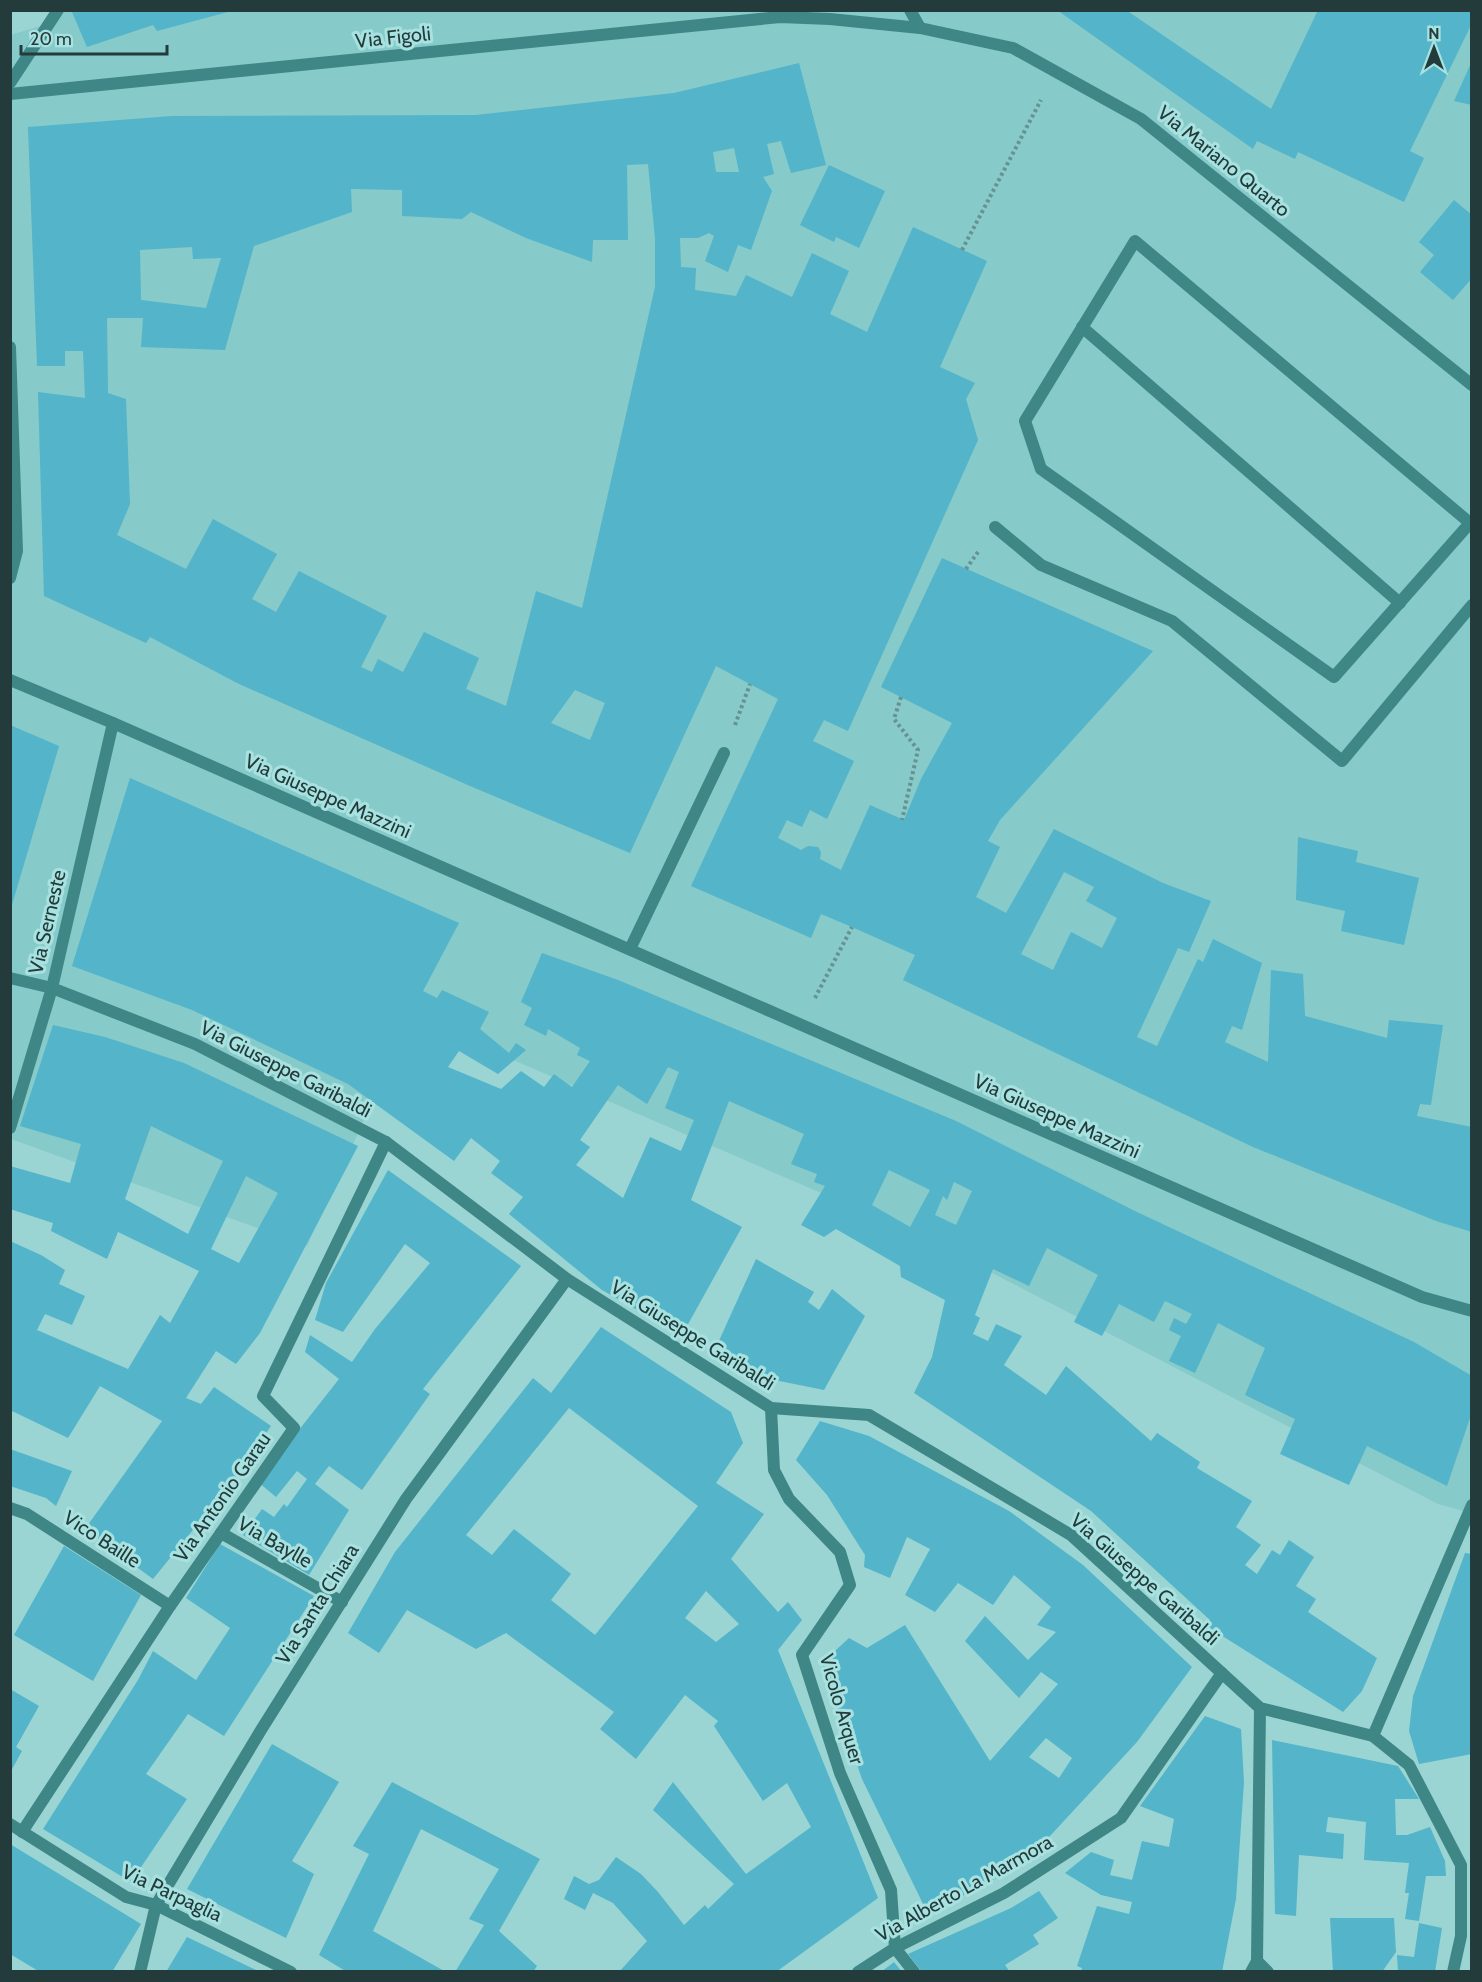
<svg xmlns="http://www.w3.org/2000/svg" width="1482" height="1982" viewBox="0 0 1482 1982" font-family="Cabin,sans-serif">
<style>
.built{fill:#86cac9}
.building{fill:#53b4ca;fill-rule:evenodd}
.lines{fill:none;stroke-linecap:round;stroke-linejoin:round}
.path{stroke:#669292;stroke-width:4;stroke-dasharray:3 3;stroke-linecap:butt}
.service{stroke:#3f8786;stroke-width:12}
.pedestrian{stroke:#3f8786;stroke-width:12}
.minor{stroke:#3f8786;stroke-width:12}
.tertiary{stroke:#3f8786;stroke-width:12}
.labels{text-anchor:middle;stroke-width:6;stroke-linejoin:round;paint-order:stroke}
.street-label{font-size:20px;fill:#233b3b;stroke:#a7e2e1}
</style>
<rect width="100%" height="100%" fill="#9ad5d4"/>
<path class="built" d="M60 10 1471 11V1513L1438 1504 921 1236 411 1016 307 1246 11 1139 10 35 44 25Z"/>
<g class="building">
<path d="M74 10H228V12L157 31 153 25 87 47 72 12Z"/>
<path d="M1057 10H1126L1271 109 1318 10H1472V23L1410 151 1424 158 1404 202 1298 152 1295 159 1257 141 1253 149Z"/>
<path d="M1472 61V105L1454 101Z"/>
<path d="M799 63 826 165 791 173 781 141 767 144 774 174 763 177 772 191 751 250 738 245 728 272 705 261 714 236 709 233 698 238H680L681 267 696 268 695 290 736 296 746 275 792 297 812 253 849 271 830 314 867 332 913 227 987 261 940 367 975 383 966 399 978 440 848 731 824 720 813 741 854 761 827 819 810 810 802 827 787 820 778 838 801 850 808 846 818 847 821 852 820 859 841 870 870 805 904 820 921 779 952 723 881 687 942 558 1153 651 1000 820 988 841 1000 847 976 897 1006 913 1054 829 1163 883 1211 901 1189 952 1178 948 1137 1037 1157 1046 1198 959 1203 962 1213 939 1262 963 1242 1030 1232 1026 1225 1042 1268 1062 1271 970 1303 974 1305 1016 1387 1038 1389 1020 1443 1025 1431 1105 1420 1104 1417 1116 1472 1127V1232L1436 1221 1253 1147 903 980 915 955 852 927 821 914 811 938 691 886 778 699 716 666 630 853 470 786 237 683 150 637 146 643 44 596 38 392 85 398 83 351H65V366H37L28 127 172 116 476 115 674 93ZM734 148 739 172H716L713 152ZM648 164 655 239V287L582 608 536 591 506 706 466 689 479 658 424 632 403 672 378 659 372 672 361 667 387 616 299 571 276 612 252 599 277 554 213 519 186 569 117 535 130 504 126 399 108 393 107 318H143L141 347 225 350 254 246 352 212 351 189 402 190V216L462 219 471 212 526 238 592 262 593 240H628L627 165ZM192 247 193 259 221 258 206 308 141 300 140 250ZM575 690 605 703 590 740 551 723ZM1064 872 1094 887 1086 901 1117 918 1102 948 1071 932 1053 970 1021 954Z"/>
<path d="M829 165 885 191 859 248 836 237 834 242 800 225Z"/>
<path d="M1454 200 1472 215V278L1453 300 1420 272 1434 255 1419 242Z"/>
<path d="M10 725 59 746 11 908H10Z"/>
<path d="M130 778 459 923 423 991 437 998 442 990 489 1012 480 1029 509 1053 516 1043 526 1050 498 1074 459 1051 448 1067 501 1089 521 1071 544 1087 554 1074 572 1087 590 1061 577 1055 580 1048 548 1029 546 1036 524 1025 532 1008 521 1002 542 953 618 980 956 1121 1137 1212 1414 1342 1472 1376V1412L1447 1486 1367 1446 1349 1485 1280 1454 1295 1419 1245 1395 1265 1348 1218 1323 1195 1373 1169 1361 1181 1336 1169 1330 1174 1318 1186 1324 1192 1314 1165 1301 1154 1322 1119 1304 1102 1336 1074 1322 1098 1275 1047 1248 1029 1286 993 1269 975 1315 980 1318 973 1334 988 1341 996 1324 1022 1336 1004 1365 1046 1395 1066 1366 1151 1441 1157 1433 1200 1462 1197 1468 1252 1501 1236 1527 1261 1545 1245 1565 1257 1574 1272 1550 1280 1555 1289 1540 1314 1557 1296 1586 1316 1599 1308 1612 1377 1658 1362 1691 1343 1712 1205 1625 1210 1620 1091 1511 914 1393 932 1357 945 1300 901 1277 900 1266 836 1229 824 1237 801 1225 825 1186 814 1182 817 1174 791 1164 804 1134 729 1101 691 1200 742 1227 682 1335 602 1290 509 1214 523 1197 491 1173 500 1161 471 1138 454 1161 348 1084 192 1010 72 966ZM668 1067 679 1072 665 1108 694 1120 681 1151 650 1137 623 1198 576 1165 590 1147 580 1140 618 1085 647 1104ZM889 1170 930 1190 910 1227 872 1205ZM954 1182 972 1191 956 1225 935 1215 943 1196 947 1200Z"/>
<path d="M1298 837 1358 851 1356 862 1419 878 1404 945 1341 931 1345 911 1296 900Z"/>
<path d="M53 1025 105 1037 184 1063 358 1146 260 1333 236 1364 216 1351 186 1398 201 1404 214 1387 271 1426 237 1476 153 1579 85 1529 162 1421 100 1386 68 1438 10 1410V1241L41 1255 65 1270 59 1284 85 1296 72 1325 45 1314 37 1330 128 1369 160 1315 170 1323 199 1271 118 1232 107 1259 51 1231 53 1223 10 1209V1166L70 1183 81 1144 20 1126ZM151 1126 223 1161 188 1234 125 1199ZM246 1176 278 1193 239 1263 211 1249Z"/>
<path d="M388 1170 521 1266 423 1389 430 1394 362 1490 329 1466 315 1484 349 1510 309 1575 243 1535 262 1509 274 1517 284 1504 287 1507 307 1479 297 1471 276 1497 258 1482 339 1379 305 1352 310 1335 352 1362 375 1329 430 1263 405 1244 343 1332 315 1320 326 1283Z"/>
<path d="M756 1259 814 1292 808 1302 819 1310 832 1289 865 1316 824 1390 745 1374 713 1354Z"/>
<path d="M601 1327 731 1412 743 1443 716 1483 764 1514 731 1559 778 1612 788 1602 802 1620 778 1650 878 1898 776 1972H619L647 1941 613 1903 593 1893 585 1910 564 1899 574 1876 589 1884 599 1880 616 1857 641 1874 658 1892 684 1925 705 1905 708 1909 734 1884 653 1810 673 1782 746 1874 811 1827 787 1783 763 1801 714 1726 718 1721 685 1695 636 1759 600 1729 614 1712 506 1633 476 1649 407 1610 379 1653 348 1633 395 1552 533 1378 551 1393ZM569 1408 698 1506 595 1635 551 1600 571 1574 514 1529 492 1555 466 1535ZM706 1591 739 1624 716 1642 685 1618Z"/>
<path d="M820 1421 869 1436 1009 1511 1083 1565 1192 1667 1137 1742 1025 1863 928 1914 862 1779 822 1663 849 1638 867 1648 905 1625 990 1761 1058 1684 1041 1672 1019 1698 965 1641 985 1616 1028 1660 1056 1632 1037 1625 1051 1607 1014 1575 993 1605 958 1583 935 1612 905 1595 930 1549 907 1537 890 1578 864 1567 865 1555 827 1495 796 1460ZM1046 1738 1072 1758 1059 1778 1029 1757Z"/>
<path d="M10 1449 72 1471 56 1506 46 1498 10 1486Z"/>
<path d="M220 1544 314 1596 224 1736 188 1714 146 1774 187 1799 131 1882 43 1829 138 1680 153 1651 196 1680 230 1628 186 1598Z"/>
<path d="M64 1546 141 1595 93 1681 14 1635Z"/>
<path d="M1465 1553 1472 1554V1754L1419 1764 1409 1731 1413 1696Z"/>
<path d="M10 1689 39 1706 16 1747 22 1751 10 1773Z"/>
<path d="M1205 1716 1241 1729 1244 1782 1236 1899 1222 1972H1081L1082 1968 1077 1966 1097 1906 1129 1914 1132 1902 1101 1895 1065 1873 1091 1852 1114 1860 1110 1875 1132 1880 1142 1841 1169 1847 1174 1819 1140 1806Z"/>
<path d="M1272 1740 1398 1766 1419 1799H1395L1396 1835H1407L1430 1827 1445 1861 1446 1876H1426L1419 1921 1405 1919 1409 1893H1405L1409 1863 1364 1860 1366 1822 1328 1817 1326 1832 1344 1834 1343 1859 1299 1855 1296 1916 1275 1914Z"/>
<path d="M272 1744 339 1782 292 1861 314 1874 286 1938 187 1889Z"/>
<path d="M392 1782 540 1859 499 1931 537 1966 533 1972H455L484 1925 469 1919 499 1869 421 1829 373 1931 446 1972H347L319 1955 369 1854 353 1846Z"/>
<path d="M10 1844 141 1924 112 1972H40L10 1954Z"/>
<path d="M1039 1891 1058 1918 1033 1935 1039 1944 1005 1965 1010 1972H922L908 1954 1011 1908Z"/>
<path d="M1330 1918H1394L1396 1952 1382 1972H1333Z"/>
<path d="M1419 1923 1442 1928 1435 1972H1398L1397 1955 1414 1957Z"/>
<path d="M187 1937 260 1972H166Z"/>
<path d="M894 1962 902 1972H881Z"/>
</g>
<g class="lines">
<g class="path">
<path d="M962 250 1041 100"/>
<path d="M966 569 978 552"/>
<path d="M901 697 894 719 918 750 902 820"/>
<path d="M735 725 750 684"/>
<path d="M815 998 852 927"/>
</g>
<g class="service">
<path d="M1082 327 1400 603"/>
<path d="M1470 523 1334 677 1041 469 1025 421 1135 241 1470 523 1472 524"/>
<path d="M995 527 1041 565 1172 621 1342 761 1472 605"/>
</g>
<g class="pedestrian">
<path d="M630 949 724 753"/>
<path d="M10 978 52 988"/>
<path d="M221 1533 342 1602"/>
</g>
<g class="minor">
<path d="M910 10 920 28"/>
<path d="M10 83 58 10"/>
<path d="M10 94 780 17 830 19 920 28 1013 48 1141 119 1472 385"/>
<path d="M10 347 17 551 10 578"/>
<path d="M52 988 195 1044 386 1142 567 1279 771 1408 869 1415 1071 1535 1260 1708 1373 1736 1472 1505"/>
<path d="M10 1128 52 988 113 723"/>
<path d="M771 1408 774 1470 789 1499 840 1552 850 1585 802 1655 840 1773 891 1890 895 1948 914 1972"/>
<path d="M10 1508 27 1514 170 1606"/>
<path d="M1373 1736 1409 1765 1461 1865V1936L1453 1972"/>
<path d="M10 1824 126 1897 156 1905 291 1972"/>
<path d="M22 1832 170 1606 294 1428 263 1396 386 1142"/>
<path d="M1257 1961 1268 1972"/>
<path d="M140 1972 156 1905 261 1730 406 1499 567 1279"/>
<path d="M858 1972 895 1948 1004 1893 1121 1818 1222 1673"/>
<path d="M1251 1972 1257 1961 1260 1708"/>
</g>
<path class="tertiary" d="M10 680 113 723 1422 1297 1472 1311"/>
</g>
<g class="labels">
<g class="street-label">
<text transform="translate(393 37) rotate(-6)" y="7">Via Figoli</text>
<text transform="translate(1224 161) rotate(39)" y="7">Via Mariano Quarto</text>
<text transform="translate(328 796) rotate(24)" y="7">Via Giuseppe Mazzini</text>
<text transform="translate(47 922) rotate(-77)" y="7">Via Serneste</text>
<text transform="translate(286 1069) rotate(27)" y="7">Via Giuseppe Garibaldi</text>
<text transform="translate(1057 1116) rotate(24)" y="7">Via Giuseppe Mazzini</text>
<text transform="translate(693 1335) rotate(32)" y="7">Via Giuseppe Garibaldi</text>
<text transform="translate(222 1497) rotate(-55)" y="7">Via Antonio Garau</text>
<text transform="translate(102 1539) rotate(33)" y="7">Vico Baille</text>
<text transform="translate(275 1542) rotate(30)" y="7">Via Baylle</text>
<text transform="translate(1145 1579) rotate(41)" y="7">Via Giuseppe Garibaldi</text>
<text transform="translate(317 1604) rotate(-58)" y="7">Via Santa Chiara</text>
<text transform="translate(842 1709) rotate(74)" y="7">Vicolo Arquer</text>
<text transform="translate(964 1888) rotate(-29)" y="7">Via Alberto La Marmora</text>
<text transform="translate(172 1893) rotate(25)" y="7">Via Parpaglia</text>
</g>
</g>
<rect width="1482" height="1982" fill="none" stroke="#233b3b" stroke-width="24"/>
<g transform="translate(1434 48)" stroke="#a7e2e1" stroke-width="4.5" paint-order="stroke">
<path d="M0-4.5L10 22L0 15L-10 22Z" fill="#233b3b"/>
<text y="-9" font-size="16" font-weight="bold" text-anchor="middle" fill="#233b3b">N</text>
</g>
<path d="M21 45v9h146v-9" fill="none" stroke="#233b3b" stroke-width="3"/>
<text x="30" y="45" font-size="18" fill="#233b3b" stroke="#a7e2e1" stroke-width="4.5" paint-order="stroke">20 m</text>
</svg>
